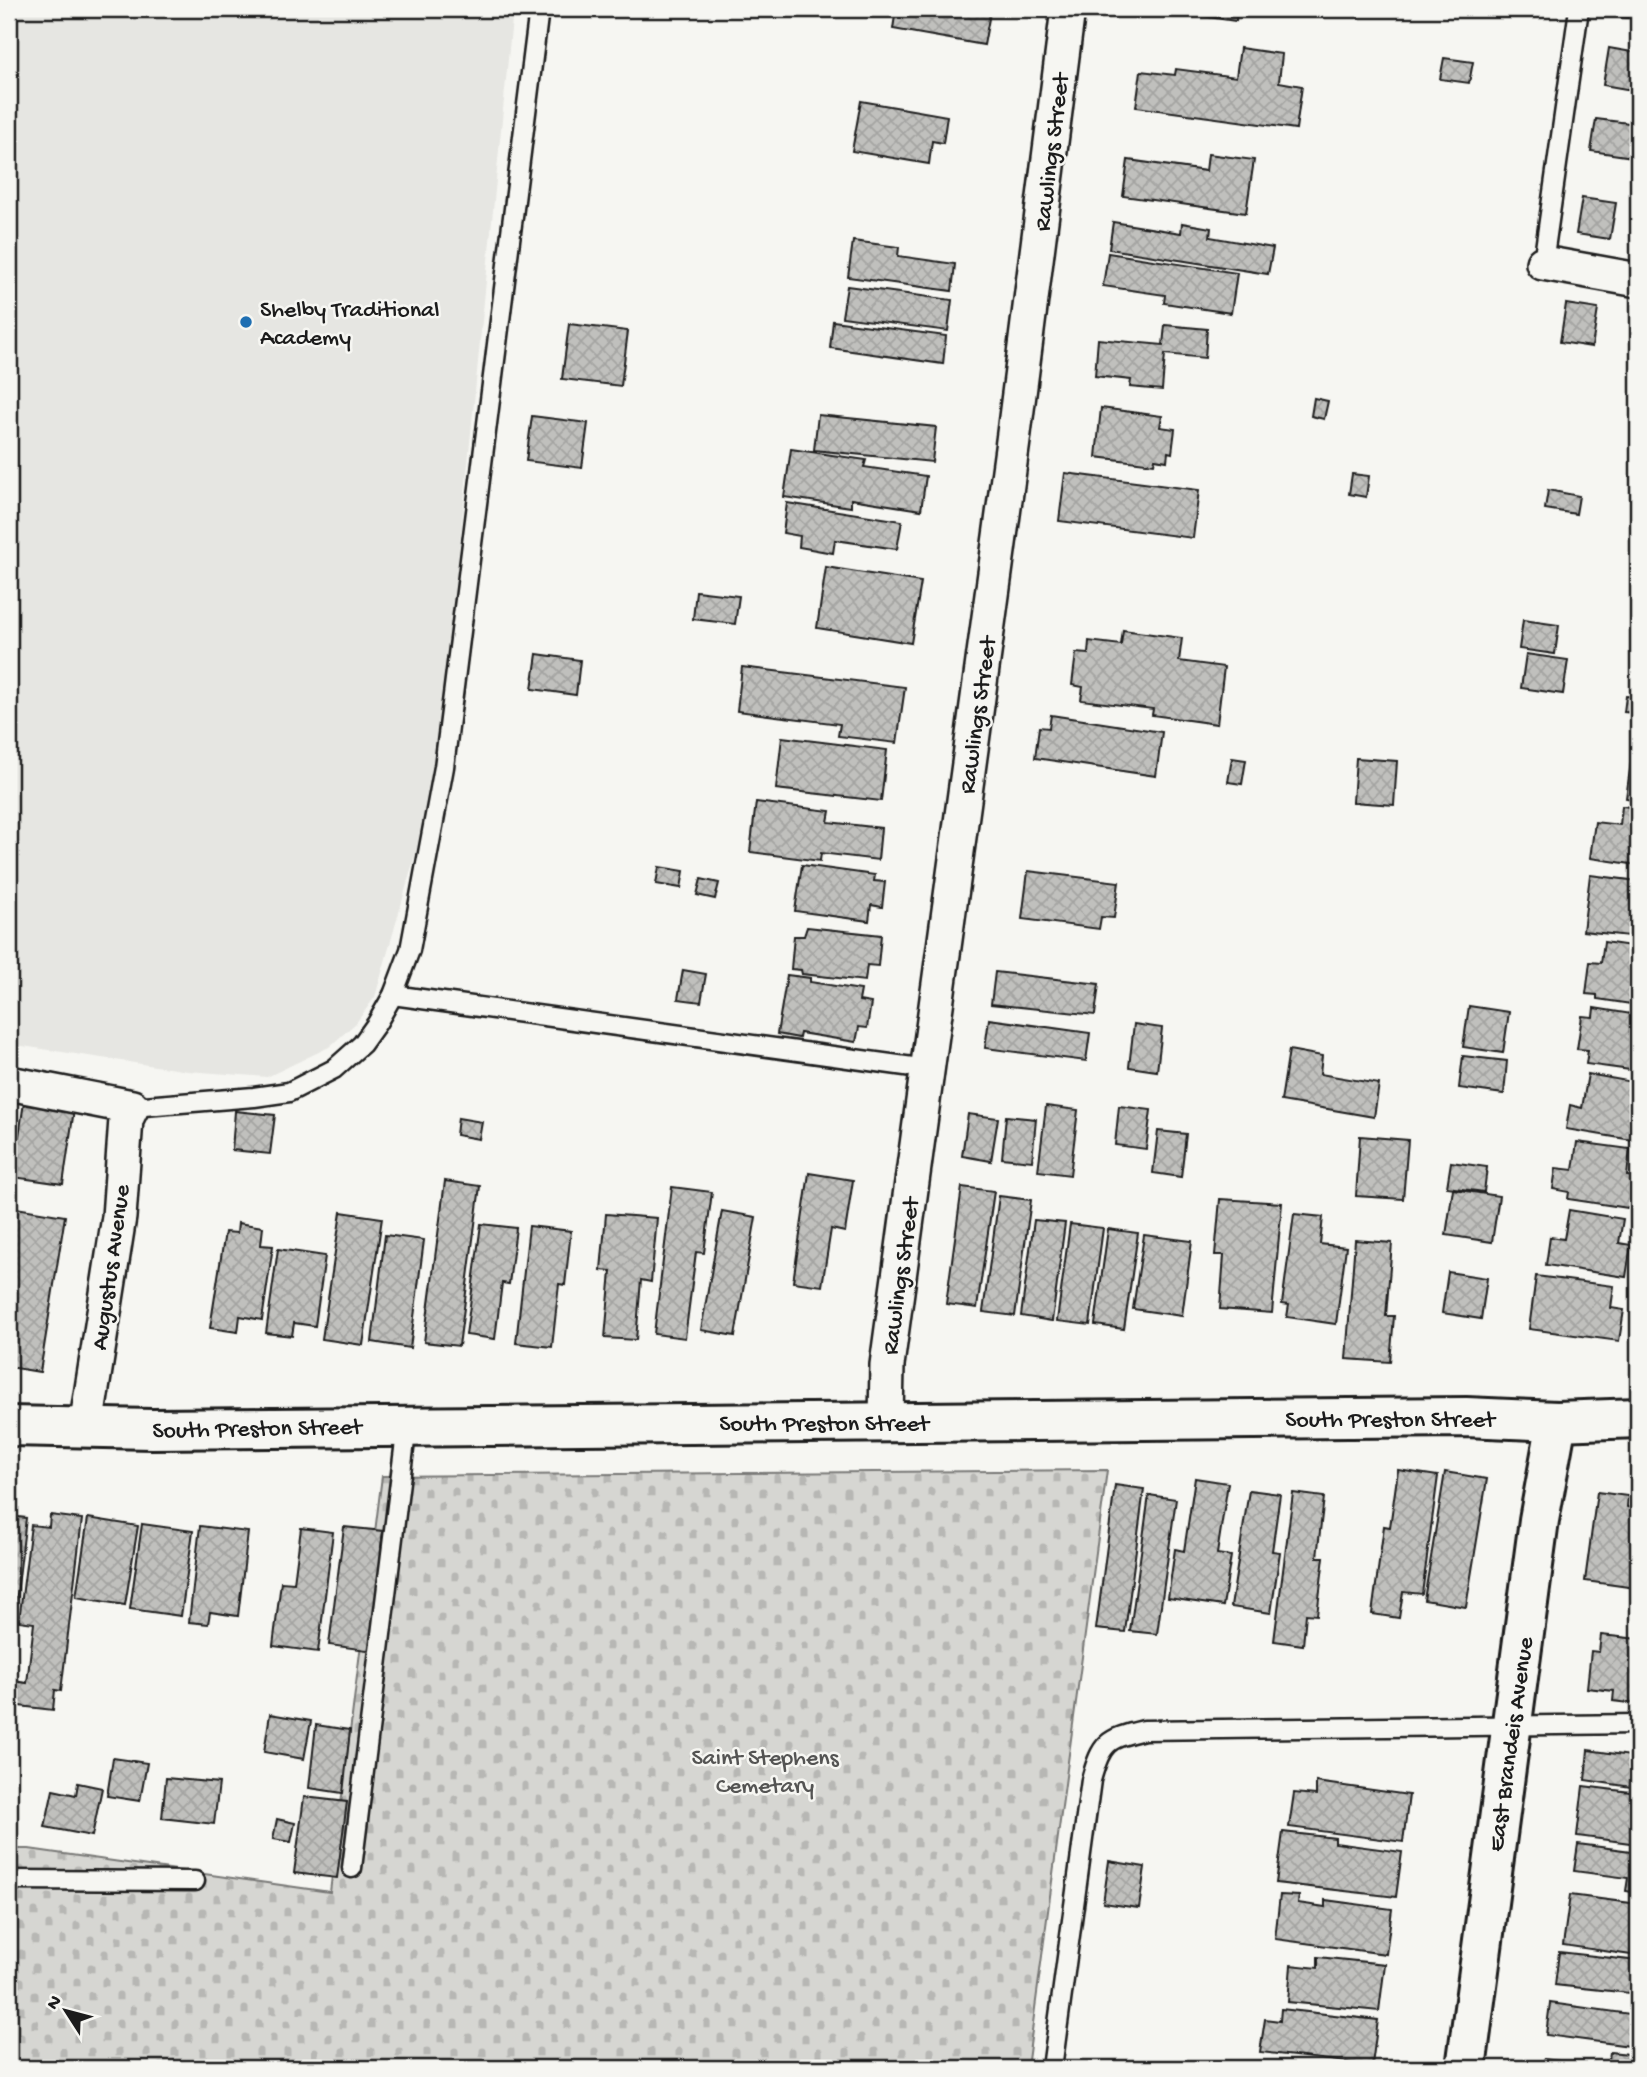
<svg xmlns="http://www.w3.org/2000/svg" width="1647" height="2077" viewBox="0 0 1647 2077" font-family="'Gochi Hand',sans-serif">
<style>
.built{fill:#e6e6e2}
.cemetery{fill:url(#cemetery-stones);stroke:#797977;stroke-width:2}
.building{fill:url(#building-cross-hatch);stroke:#1c1c1c;stroke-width:2}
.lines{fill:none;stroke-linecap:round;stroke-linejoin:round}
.service-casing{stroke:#1c1c1c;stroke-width:23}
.minor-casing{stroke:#1c1c1c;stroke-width:38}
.secondary-casing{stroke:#1c1c1c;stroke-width:44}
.service{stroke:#f6f6f2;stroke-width:18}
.minor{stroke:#f6f6f2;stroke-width:33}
.secondary{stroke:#f6f6f2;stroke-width:38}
.poi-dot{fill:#1f6fb2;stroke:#f6f6f2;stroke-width:2.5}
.labels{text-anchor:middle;stroke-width:5;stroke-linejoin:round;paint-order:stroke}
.street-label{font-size:24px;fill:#1c1c1c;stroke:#f6f6f2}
.poi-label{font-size:24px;fill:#1c1c1c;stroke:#f6f6f2;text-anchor:start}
.park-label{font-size:24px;fill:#545453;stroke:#f6f6f2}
</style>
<defs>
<pattern id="cemetery-stones" width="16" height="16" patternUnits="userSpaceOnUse" patternTransform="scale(1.75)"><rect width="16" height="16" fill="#d6d6d2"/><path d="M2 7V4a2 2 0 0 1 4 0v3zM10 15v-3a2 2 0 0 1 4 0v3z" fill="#b7b7b4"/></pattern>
<pattern id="building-cross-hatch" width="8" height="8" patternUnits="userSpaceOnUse" patternTransform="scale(1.75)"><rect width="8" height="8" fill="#c0c0bd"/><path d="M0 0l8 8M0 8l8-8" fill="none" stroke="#a4a4a2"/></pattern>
</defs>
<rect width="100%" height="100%" fill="#f6f6f2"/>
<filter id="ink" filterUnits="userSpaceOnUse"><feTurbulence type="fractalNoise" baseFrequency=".0143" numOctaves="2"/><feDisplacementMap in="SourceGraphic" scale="14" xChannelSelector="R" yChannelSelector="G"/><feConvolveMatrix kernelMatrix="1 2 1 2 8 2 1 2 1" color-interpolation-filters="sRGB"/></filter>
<g filter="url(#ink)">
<path class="built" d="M9 9H513L451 634 426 817 375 997 356 1023 329 1047 267 1077 188 1071 9 1044Z"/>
<path class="cemetery" d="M1107 1470 1027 2068H9V1849H29L330 1892 382 1476Z"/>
<g class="building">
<path d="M896 9H965L990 13 984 45 893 29Z"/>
<path d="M1155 9H1237L1236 21Z"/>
<path d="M1621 9H1638V19L1621 17Z"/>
<path d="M1240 48 1282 54 1279 82 1302 86 1296 129 1136 107 1141 71 1175 75 1176 69 1236 77Z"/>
<path d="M1609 48 1638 53V91L1603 85Z"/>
<path d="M1444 58 1473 62 1469 83 1440 79Z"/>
<path d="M861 101 947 116 943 143 932 141 929 164 852 151Z"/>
<path d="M1596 119 1638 124 1633 157 1591 151Z"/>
<path d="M1208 154 1254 160 1246 213 1123 196 1128 160 1206 171Z"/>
<path d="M1582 198 1616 203 1610 239 1576 234Z"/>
<path d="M1113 222 1181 233 1182 223 1211 228 1210 237 1273 248 1268 274 1109 249Z"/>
<path d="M853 241 899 247 898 256 955 264 952 291 848 277Z"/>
<path d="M1108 253 1237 273 1231 313 1164 303 1165 295 1103 286Z"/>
<path d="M847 286 952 300 948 331 842 317Z"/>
<path d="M1566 304 1598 309 1592 347 1560 342Z"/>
<path d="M833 321 946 336 943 364 830 348Z"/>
<path d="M569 324 628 331 621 386 562 379Z"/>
<path d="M1165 325 1207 329 1205 358 1165 354 1162 390 1130 387 1131 380 1095 376 1098 339 1163 345Z"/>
<path d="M1314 398 1328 401 1324 419 1311 416Z"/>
<path d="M1101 408 1162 416 1160 427 1175 429 1172 453 1168 452 1167 461 1155 459 1154 464 1096 457Z"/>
<path d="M818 415 936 427 932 462 814 450Z"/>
<path d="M532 416 588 423 582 468 526 461Z"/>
<path d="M791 449 866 460 864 467 926 476 921 510 851 499V507L784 497Z"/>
<path d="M1065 473 1199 490 1193 538 1059 521Z"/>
<path d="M1352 474 1369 476 1366 497 1349 494Z"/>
<path d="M1548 490 1579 496 1576 514 1545 509Z"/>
<path d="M787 503 902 521 897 549 835 540 833 553 799 547 800 536 783 533Z"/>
<path d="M1635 546H1638V585L1631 584Z"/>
<path d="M826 567 921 582 911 643 817 628Z"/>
<path d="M696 591 739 596 735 624 693 619Z"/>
<path d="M1636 611H1638V630H1633Z"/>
<path d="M1523 620 1559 625 1555 654 1519 649Z"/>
<path d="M1123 630 1182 638 1179 661 1224 667 1217 724 1152 715 1153 709 1081 700 1083 687 1072 685 1076 653 1088 654 1089 641 1121 645Z"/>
<path d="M537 654 580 660 576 695 532 689Z"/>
<path d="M1526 654 1568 660 1563 694 1521 688Z"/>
<path d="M742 667 905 687 897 743 838 736 840 724 737 711Z"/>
<path d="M1638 688V726L1633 725 1635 713 1624 712 1626 696 1637 697Z"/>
<path d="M1051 715 1162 732 1156 776 1035 758 1039 727 1049 728Z"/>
<path d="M782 737 887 750 881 801 776 789Z"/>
<path d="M1634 740 1638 741V800L1626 798Z"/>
<path d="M1232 758 1246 760 1242 784 1228 782Z"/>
<path d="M1356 758 1397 761 1394 805 1353 802Z"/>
<path d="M756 802 830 811 828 822 881 828 878 860 821 853 820 861 750 852Z"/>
<path d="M1622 806 1638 808V865L1590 858 1595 822 1620 825Z"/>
<path d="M802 865 875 875 874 881 885 882 882 907 871 905 869 921 795 911Z"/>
<path d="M659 867 684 871 681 888 656 884Z"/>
<path d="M1028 871 1119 882 1114 918 1101 917 1099 929 1022 919Z"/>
<path d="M1590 875 1638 881V937L1583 931Z"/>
<path d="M701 879 719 883 715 899 697 895Z"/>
<path d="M807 927 881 935 878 966 867 965 865 981 802 974 801 970 791 969 794 936H804Z"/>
<path d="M1604 942 1638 947V1005L1597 999V995L1586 994 1590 962 1601 963Z"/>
<path d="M683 970 706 974 701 1002 678 999Z"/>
<path d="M995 972 1099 984 1095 1015 991 1004Z"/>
<path d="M787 975 810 978V982L861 990 859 1001 871 1003 867 1028 859 1027 856 1042 800 1033 799 1038 777 1034Z"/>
<path d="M1469 1006 1509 1012 1503 1053 1463 1047Z"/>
<path d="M1594 1008 1638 1015V1071L1586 1064 1588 1050 1577 1049 1582 1016 1593 1017Z"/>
<path d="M989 1019 1090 1033 1086 1061 985 1048Z"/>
<path d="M1134 1024 1162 1028 1157 1071 1129 1067Z"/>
<path d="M1289 1050 1322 1056 1320 1074 1379 1084 1374 1117 1281 1101Z"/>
<path d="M1463 1056 1507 1061 1504 1094 1459 1088Z"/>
<path d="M1588 1074 1638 1083V1141L1566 1129 1570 1105 1582 1108Z"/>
<path d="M25 1095 75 1103 63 1184 13 1177Z"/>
<path d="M1046 1106 1078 1110 1070 1175 1038 1171Z"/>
<path d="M1119 1106 1151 1110 1146 1149 1115 1145Z"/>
<path d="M235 1111 275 1115 270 1154 232 1150Z"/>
<path d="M968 1114 998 1118 991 1161 962 1156Z"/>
<path d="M1006 1116 1036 1119 1032 1161 1002 1158Z"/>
<path d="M458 1118 482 1122 479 1139 456 1135Z"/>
<path d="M1158 1131 1186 1134 1181 1177 1153 1173Z"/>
<path d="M1360 1136 1408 1140 1403 1199 1356 1196Z"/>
<path d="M1577 1142 1630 1149 1627 1176 1638 1177 1635 1209 1568 1199 1569 1192 1553 1189 1556 1168 1573 1170Z"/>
<path d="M1451 1162 1487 1167 1484 1192 1447 1187Z"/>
<path d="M809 1173 853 1180 845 1232 831 1229 822 1286 793 1282Z"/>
<path d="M445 1181 480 1186 459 1346 424 1342Z"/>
<path d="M672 1187 712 1192 704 1253 696 1252 685 1338 654 1334Z"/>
<path d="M962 1187 994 1191 977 1308 946 1304Z"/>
<path d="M1453 1189 1499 1196 1492 1242 1446 1235Z"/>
<path d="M999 1196 1031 1200 1015 1316 983 1312Z"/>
<path d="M1220 1199 1282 1203 1272 1313 1220 1309 1224 1255H1215Z"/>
<path d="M10 1207 65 1216 40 1372 9 1367Z"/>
<path d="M1569 1210 1623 1219 1619 1243 1631 1245 1626 1277 1546 1265 1550 1237 1564 1239Z"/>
<path d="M722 1211 756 1217 735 1336 701 1330Z"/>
<path d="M341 1212 382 1218 363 1345 322 1339Z"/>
<path d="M606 1214 657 1218 651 1282 641 1280 636 1340 605 1338 611 1271 601 1270Z"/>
<path d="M1294 1214 1323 1217 1320 1244 1346 1247 1336 1324 1287 1317 1289 1305 1282 1304Z"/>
<path d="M1034 1220 1065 1223 1052 1321 1021 1316Z"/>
<path d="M238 1223 263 1227 261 1245 273 1246 262 1320 240 1316 238 1332 210 1328 225 1232 237 1233Z"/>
<path d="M481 1224 516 1228 509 1284 502 1283 495 1339 466 1335Z"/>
<path d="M1070 1224 1103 1228 1090 1325 1057 1321Z"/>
<path d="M529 1226 571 1231 565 1285 559 1284 552 1347 516 1343Z"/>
<path d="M1108 1229 1138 1233 1124 1329 1095 1325Z"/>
<path d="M385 1235 424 1240 410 1348 372 1342Z"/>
<path d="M1144 1235 1192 1241 1182 1316 1133 1309Z"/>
<path d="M1355 1240 1392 1243 1386 1316H1394L1390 1362 1346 1359Z"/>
<path d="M278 1249 325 1256 315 1326 294 1323 292 1336 266 1333Z"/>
<path d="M1448 1272 1487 1278 1481 1319 1442 1313Z"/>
<path d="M1536 1276 1614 1286 1611 1308 1624 1310 1619 1341 1529 1329Z"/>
<path d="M1398 1470 1438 1476 1422 1594 1403 1592 1399 1618 1372 1614 1384 1526 1390 1527Z"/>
<path d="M1445 1472 1487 1479 1466 1607 1424 1600Z"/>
<path d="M1195 1478 1228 1483 1217 1554 1231 1556 1223 1606 1168 1598 1175 1549 1184 1551Z"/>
<path d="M1115 1485 1144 1489 1125 1632 1096 1629Z"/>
<path d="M1249 1490 1280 1494 1272 1551 1280 1552 1271 1613 1231 1607Z"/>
<path d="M1597 1492 1628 1496 1627 1507 1638 1509 1636 1588 1585 1581Z"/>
<path d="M1293 1493 1324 1497 1317 1557H1324L1317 1615 1306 1614 1303 1645 1274 1641Z"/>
<path d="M1149 1495 1176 1499 1157 1634 1130 1631Z"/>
<path d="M50 1515 82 1519 61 1691 55 1690 53 1710 11 1705 13 1681 27 1683 34 1623 19 1621 31 1525 49 1527Z"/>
<path d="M9 1516 26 1518 14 1620H9Z"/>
<path d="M88 1518 138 1526 125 1605 76 1597Z"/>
<path d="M142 1524 193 1531 181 1616 130 1609Z"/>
<path d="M200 1526 248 1532 238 1616 210 1612 208 1624 189 1622Z"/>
<path d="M344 1527 383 1531 381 1547 387 1549 374 1651 329 1645Z"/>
<path d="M301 1528 333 1532 318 1652 273 1646 281 1582 294 1583Z"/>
<path d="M1601 1635 1638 1639V1704L1613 1701 1614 1691 1587 1688 1591 1651 1599 1652Z"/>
<path d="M270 1714 311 1721 304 1759 264 1752Z"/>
<path d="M316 1725 350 1730 343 1793 309 1788Z"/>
<path d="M1588 1750 1638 1757V1788L1585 1780Z"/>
<path d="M113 1758 147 1763 140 1801 107 1796Z"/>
<path d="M166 1778 219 1783 214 1824 162 1818Z"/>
<path d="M1316 1782 1409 1795 1403 1842 1289 1827 1294 1793 1316 1795Z"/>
<path d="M78 1783 102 1788 92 1836 45 1827 53 1790 76 1795Z"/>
<path d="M1583 1786 1638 1793V1844L1577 1836Z"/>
<path d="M304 1797 347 1802 337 1878 294 1873Z"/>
<path d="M277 1819 295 1823 291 1842 273 1839Z"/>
<path d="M1283 1832 1335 1838V1843L1402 1852 1396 1897 1276 1883Z"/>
<path d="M1578 1844 1638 1852V1893L1626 1891 1628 1878 1574 1871Z"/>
<path d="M1109 1861 1145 1867 1139 1908 1103 1903Z"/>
<path d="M1280 1895 1299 1896 1298 1903 1325 1907V1900L1392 1909 1386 1954 1275 1939Z"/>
<path d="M1570 1895 1638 1904V1956L1563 1945Z"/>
<path d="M1559 1952 1638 1961V1994L1555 1985Z"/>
<path d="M1318 1957 1385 1964 1379 2011 1288 2002 1291 1965 1318 1968Z"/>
<path d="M1550 2003 1638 2015V2047L1546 2035Z"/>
<path d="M1281 2009 1378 2020 1372 2065 1260 2052 1265 2019 1280 2021Z"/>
<path d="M1610 2052 1638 2055V2068H1543L1544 2059 1608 2067Z"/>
<path d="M1227 2061 1286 2068H1226Z"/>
</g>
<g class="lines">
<g class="service-casing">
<g id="service">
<path d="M1543 263 1579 9"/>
<path d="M393 995 927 1069"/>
<path d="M132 1107 254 1097 289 1092 334 1069 362 1044 377 1023 393 995 410 950 444 767 539 9"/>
<path d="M352 1868 407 1425"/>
<path d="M9 1880 195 1881"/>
<path d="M1052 2068 1091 1780C1102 1742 1106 1739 1144 1730L1638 1724"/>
</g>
</g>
<g class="minor-casing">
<g id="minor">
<path d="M1543 263 1638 280"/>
<path d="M9 1083 132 1107 126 1119 119 1217 86 1427"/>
<path d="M886 1420 887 1365 1013 441 1068 9"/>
</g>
</g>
<g class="secondary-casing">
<g id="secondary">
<path d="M9 1426 152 1429 1466 1417 1557 1421 1638 1418"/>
<path d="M1466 2068 1539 1520 1557 1421"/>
</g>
</g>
<use href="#service" class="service"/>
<use href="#minor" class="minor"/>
<use href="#secondary" class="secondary"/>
</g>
</g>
<circle class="poi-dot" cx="246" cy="322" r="7"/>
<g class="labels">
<g class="street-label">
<text transform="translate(1050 152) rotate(-83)" y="8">Rawlings Street</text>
<text transform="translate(976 715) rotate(-82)" y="8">Rawlings Street</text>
<text transform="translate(109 1267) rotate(-82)" y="8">Augustus Avenue</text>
<text transform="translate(899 1276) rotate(-82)" y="8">Rawlings Street</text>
<text x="1390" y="1426">South Preston Street</text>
<text x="824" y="1430">South Preston Street</text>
<text transform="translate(257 1427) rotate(-1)" y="8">South Preston Street</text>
<text transform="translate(1509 1744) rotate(-82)" y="8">East Brandeis Avenue</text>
</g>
<g class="poi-label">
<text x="260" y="316">Shelby Traditional<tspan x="260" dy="28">Academy</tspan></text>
</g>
<g class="park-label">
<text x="765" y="1764">Saint Stephens<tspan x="765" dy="28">Cemetary</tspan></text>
</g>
</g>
<rect width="1647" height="2077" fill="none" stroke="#f6f6f2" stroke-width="35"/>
<rect x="18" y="18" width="1612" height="2042" fill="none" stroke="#1c1c1c" stroke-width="2.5" filter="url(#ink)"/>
<g transform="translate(66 2011) rotate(306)" stroke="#f6f6f2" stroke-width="5" paint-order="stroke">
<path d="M0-5L12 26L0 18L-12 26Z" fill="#1c1c1c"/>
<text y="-10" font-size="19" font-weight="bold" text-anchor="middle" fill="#1c1c1c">N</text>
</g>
</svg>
